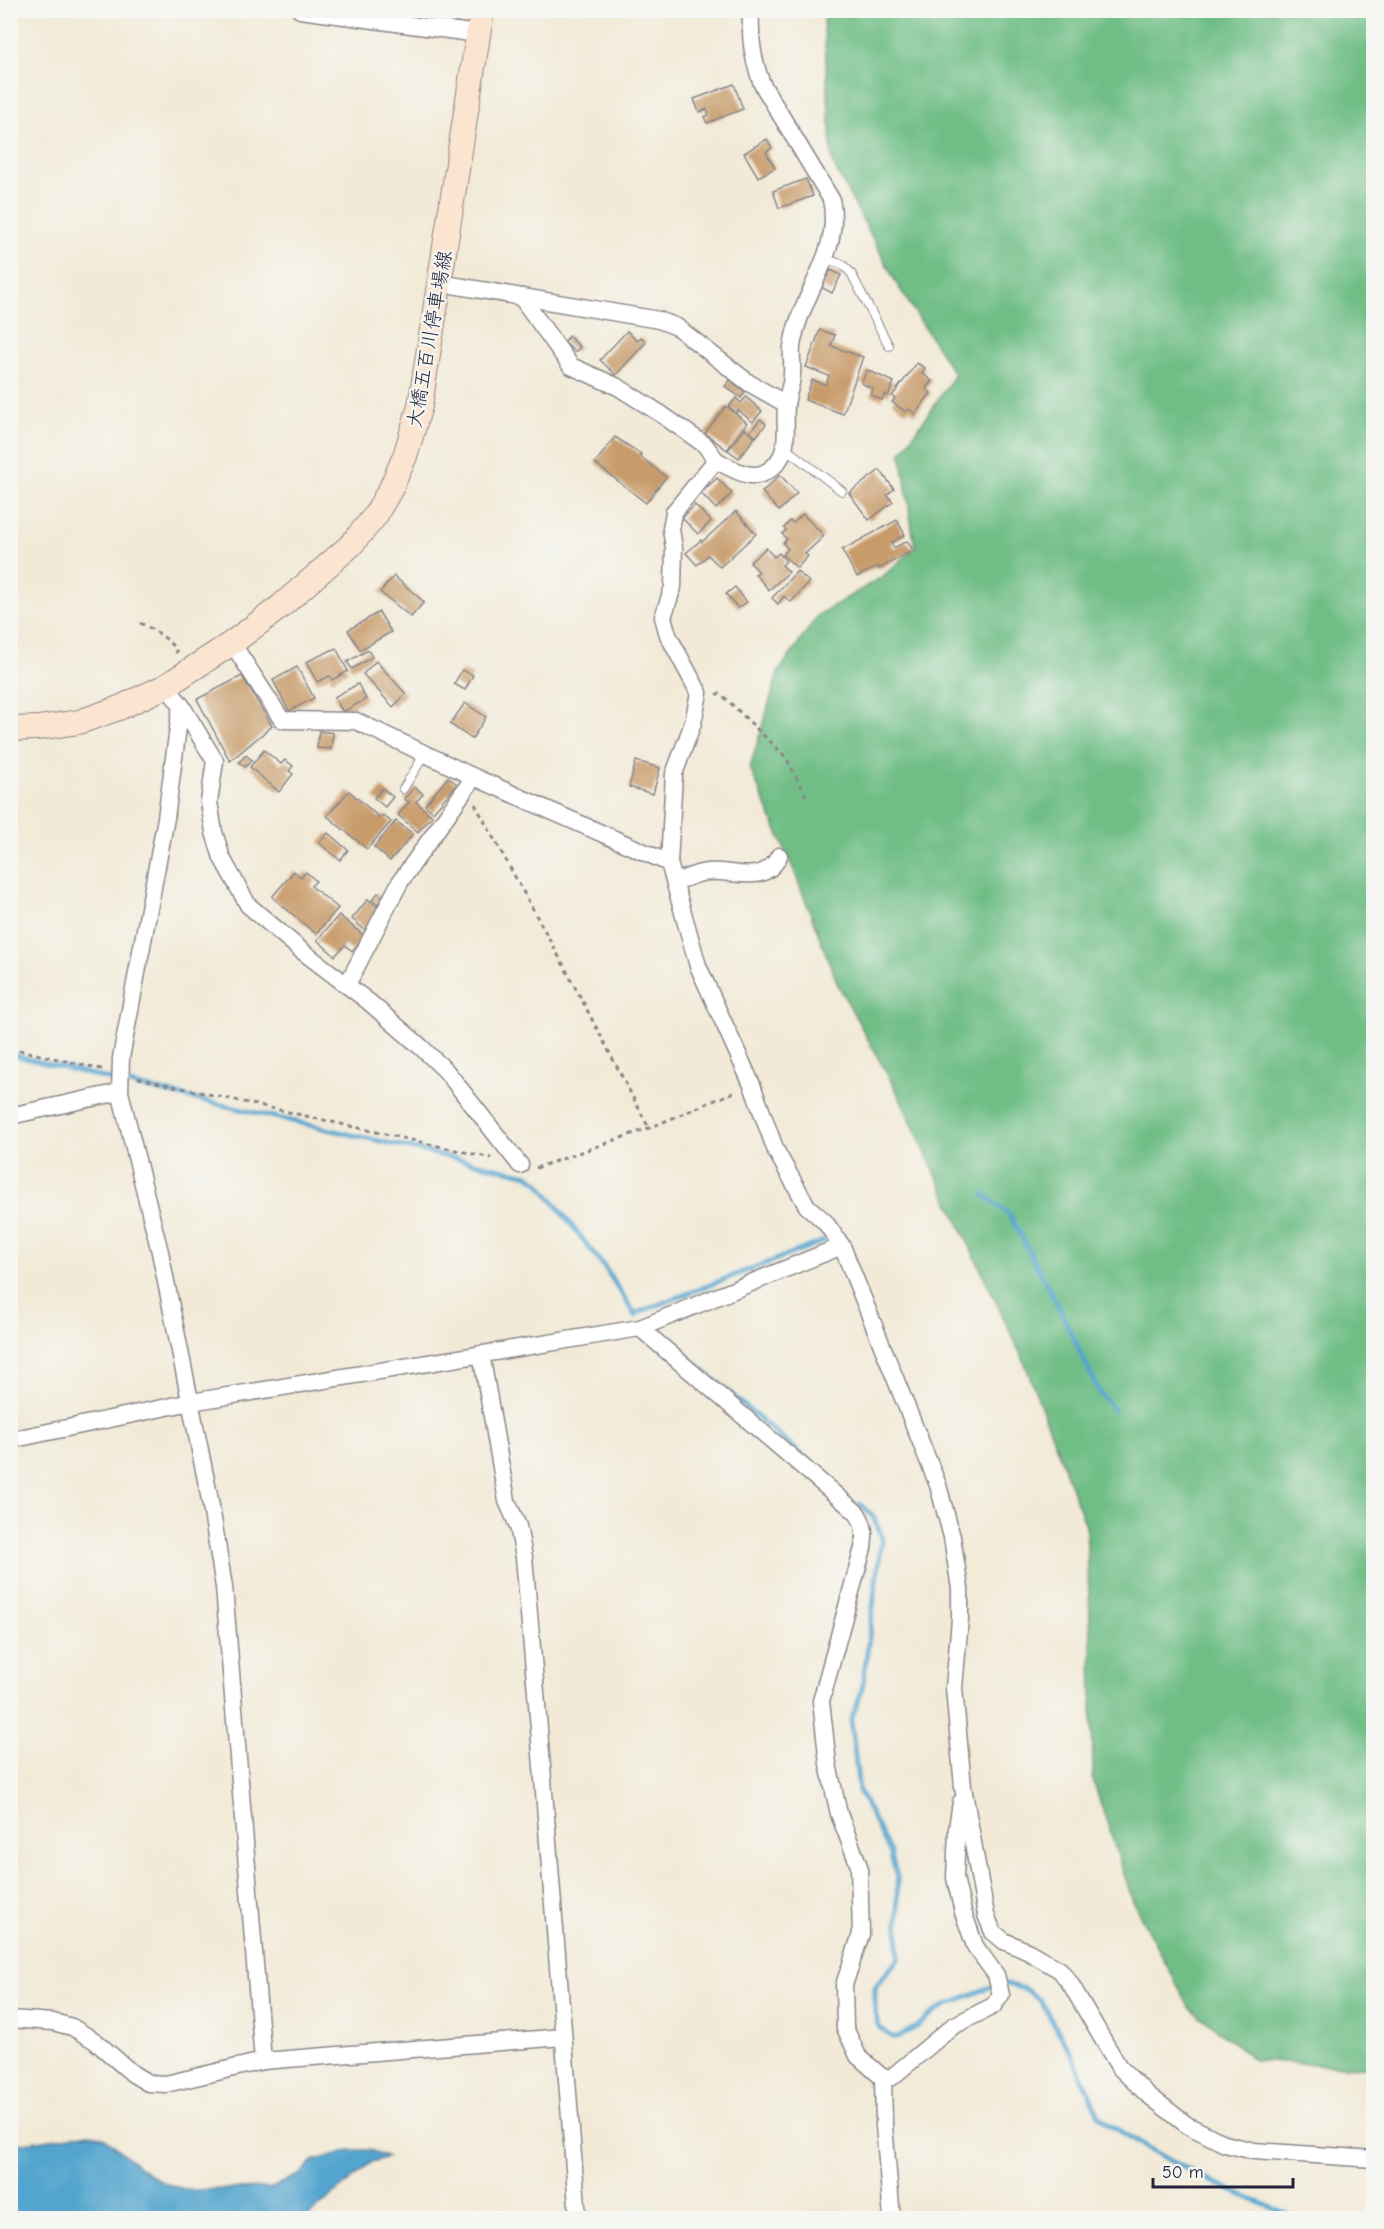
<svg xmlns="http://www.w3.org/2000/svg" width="1384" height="2229" viewBox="0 0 1384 2229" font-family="'Comic Neue','Klee One',sans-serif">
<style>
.forest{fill:#70be86;stroke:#497060;stroke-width:1.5}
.water{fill:#53a4ce;stroke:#3a6384;stroke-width:1.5}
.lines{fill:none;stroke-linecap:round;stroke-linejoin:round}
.stream{stroke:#53a4ce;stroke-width:5}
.building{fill:#c89b6a}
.lane-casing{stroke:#8a8689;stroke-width:10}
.street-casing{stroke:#8a8689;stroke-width:19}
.secondary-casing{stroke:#8a8689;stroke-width:26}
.path{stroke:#8a8689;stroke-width:3;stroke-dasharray:4.5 4.5;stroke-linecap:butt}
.lane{stroke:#fff;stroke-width:8}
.street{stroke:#fff;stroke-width:16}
.secondary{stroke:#fce5d0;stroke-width:24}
.labels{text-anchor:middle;stroke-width:4.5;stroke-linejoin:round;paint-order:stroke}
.street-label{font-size:20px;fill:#22223b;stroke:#f6f6f2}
</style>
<rect width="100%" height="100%" fill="#f6f6f2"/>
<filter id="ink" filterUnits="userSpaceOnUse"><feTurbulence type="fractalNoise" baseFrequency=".0167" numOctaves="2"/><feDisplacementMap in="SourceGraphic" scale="12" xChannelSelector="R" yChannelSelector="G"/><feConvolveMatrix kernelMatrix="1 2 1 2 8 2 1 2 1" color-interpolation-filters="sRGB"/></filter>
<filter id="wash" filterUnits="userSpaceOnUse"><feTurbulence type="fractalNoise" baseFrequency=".008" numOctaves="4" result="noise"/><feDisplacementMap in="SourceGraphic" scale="24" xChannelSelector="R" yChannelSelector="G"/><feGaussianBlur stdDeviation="1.35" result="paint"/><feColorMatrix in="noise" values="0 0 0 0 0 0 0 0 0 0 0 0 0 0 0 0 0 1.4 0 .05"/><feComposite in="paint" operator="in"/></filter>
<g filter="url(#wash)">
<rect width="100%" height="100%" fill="#f2ead7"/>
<path class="forest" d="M823 11H1373V2068L1255 2060 1189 2007 1134 1904 1093 1780 1091 1639 1086 1526 1024 1361 897 1092 838 985 793 868 750 768 778 673 818 615 882 577 915 548 901 453 955 375 897 284 832 162Z"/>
<path class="water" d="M90 2133 104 2137 142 2169 164 2183 188 2190 272 2188 300 2174 313 2161 350 2150H370L388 2157 372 2162 306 2218H11V2145Z"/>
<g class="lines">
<g class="stream">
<path d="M10 1054 112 1080 528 1175 538 1182 605 1268 636 1316"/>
<path d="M983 1194 1009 1214 1055 1300 1100 1393 1114 1410"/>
<path d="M634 1314 824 1241"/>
<path d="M657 1331 824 1474"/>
<path d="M859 1504 872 1515 882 1537 862 1690 851 1720 859 1791 890 1852 897 1877 899 1958 875 1987V2013L879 2027 892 2037H898L918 2026 930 2015 948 2004 995 1985 1007 1984 1025 1989 1040 2000 1071 2053 1099 2116 1108 2124 1163 2157 1230 2190 1296 2218"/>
</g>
</g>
<g id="blocks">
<g class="building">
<path d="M734 84 743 109 707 123 704 117 709 115 707 109 699 112 694 99Z"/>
<path d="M767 139 772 148 766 152 775 168 758 177 744 153Z"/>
<path d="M806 179 813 196 779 208 773 191Z"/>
<path d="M831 270 841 275 832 293 821 287Z"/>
<path d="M820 330 835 335 831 346 863 357 843 414 805 400 812 380 826 385 829 376 806 367Z"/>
<path d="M627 331 637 341 641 337 646 342 616 375 600 360Z"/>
<path d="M569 336 580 347 575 352 564 342Z"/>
<path d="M917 363 925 368 922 373 932 381 926 388 931 393 915 414 909 409 906 412 892 402 895 398 892 396Z"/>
<path d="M867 370 894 382 888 396 885 394 882 400 871 395 873 389 861 383Z"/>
<path d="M730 380 745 392 741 398 725 386Z"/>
<path d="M746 397 762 411 753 422 738 410 736 413 729 407 736 398 741 403Z"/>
<path d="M726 406 747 423 727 450 705 433Z"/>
<path d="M760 419 766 424 756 437 750 432Z"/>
<path d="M745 429 755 437 739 458 728 450Z"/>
<path d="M615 437 641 454 640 456 666 477 646 503 595 463Z"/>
<path d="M880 470 894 489 887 495 893 502 869 520 849 493Z"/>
<path d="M780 475 797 493 779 511 762 492Z"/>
<path d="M717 478 732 493 716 509 701 493Z"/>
<path d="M695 505 711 521 698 534 682 518Z"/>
<path d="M736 511 756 534 720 567 708 555 697 565 686 553 701 540 702 542Z"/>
<path d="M803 514 824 536 805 554 808 556 797 568 783 555 788 549 783 543 787 539 782 534 786 530 784 528 790 521 793 523Z"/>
<path d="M897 520 905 535 891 543 894 548 907 541 913 550 879 569 878 566 857 577 842 550Z"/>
<path d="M766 548 774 557 779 553 786 561 782 565 789 572 769 590 755 574 759 572 750 562Z"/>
<path d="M797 571 809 582 791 602 784 596 778 604 772 598Z"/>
<path d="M394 576 424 602 411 617 380 592Z"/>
<path d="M735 587 747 602 738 608 726 594Z"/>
<path d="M379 612 391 632 360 650 348 630Z"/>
<path d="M336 648 348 671 332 680 330 676 317 682 306 662Z"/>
<path d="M368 650 372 657 352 669 347 662Z"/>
<path d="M376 661 406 694 393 707 363 674Z"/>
<path d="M297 667 314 698 289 711 273 680Z"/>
<path d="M462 670 473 675 465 690 454 684Z"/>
<path d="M242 676 272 726 230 761 197 699Z"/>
<path d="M358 684 366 699 343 712 334 697Z"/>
<path d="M465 703 486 717 472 739 450 724Z"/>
<path d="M319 731 333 733 331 749 317 748Z"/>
<path d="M264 750 281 764 285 760 293 766 289 771 293 774 279 792 250 767Z"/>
<path d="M246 755 252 760 245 767 239 762Z"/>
<path d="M636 761 660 768 653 794 629 787Z"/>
<path d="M448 777 457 784 433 812 425 805Z"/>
<path d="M415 787 423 794 416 802 432 816 418 832 398 815 409 802 404 799Z"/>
<path d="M382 788 393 797 385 807 374 798Z"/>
<path d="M349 791 380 818 383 815 391 822 367 849 327 816Z"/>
<path d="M396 821 413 834 390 861 374 847Z"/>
<path d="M328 833 348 850 340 860 319 843Z"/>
<path d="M294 871 301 877 306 872 316 881 311 886 338 908 316 934 272 897Z"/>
<path d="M378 893 384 897 377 904 372 900Z"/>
<path d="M368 899 382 911 366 931 352 919Z"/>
<path d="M339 915 364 936 352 951 345 945 335 956 317 940Z"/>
</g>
</g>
</g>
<g filter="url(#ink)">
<use href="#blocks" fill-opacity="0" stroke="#8a8689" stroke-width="1.5"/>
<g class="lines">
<g class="lane-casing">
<g id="lane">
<path d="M825 259 842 264 851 273 889 346"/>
<path d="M785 448 842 491"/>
<path d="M403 789 425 754"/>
</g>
</g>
<g class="street-casing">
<g id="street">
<path d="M300 10 478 34"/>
<path d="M751 10C750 39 752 57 762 84L831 199C843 253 799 295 792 347 791 356 793 365 792 374 792 385 787 395 786 405 784 427 791 450 774 466 756 485 734 470 716 460L674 512 671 529 674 548 673 587 663 617 668 635 699 693 693 723 674 774 669 863 698 966 752 1085 776 1151 807 1206 825 1222 842 1246 938 1485 952 1537 960 1589V1619L954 1688 963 1787 986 1915 993 1932 1004 1941 1029 1952 1060 1970 1070 1983 1119 2067 1147 2094 1187 2125 1225 2144 1254 2151 1374 2159"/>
<path d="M440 283 659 320 677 327 749 383 786 404"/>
<path d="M521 297 571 366 618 387 661 414 705 445 716 460"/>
<path d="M232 643 282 720 356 721 474 777 669 863"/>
<path d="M166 686 181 705 166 818 121 1058 120 1092 160 1252 210 1500 224 1587 263 2061"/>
<path d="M181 705 215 761 209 802 214 832 222 858 248 905 302 951 369 1002 421 1047 446 1071 520 1165"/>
<path d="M675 882C685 879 696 873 707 872 733 869 764 887 779 856"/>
<path d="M347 985 400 882 474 777"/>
<path d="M10 1116 120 1092"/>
<path d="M640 1328 857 1513C865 1525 865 1534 863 1548L821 1701 828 1764 839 1814 859 1866 861 1934 844 1985 845 2028 858 2056 883 2078 884 2126 892 2218"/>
<path d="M481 1354 507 1501 518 1526 524 1557 537 1704 578 2218"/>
<path d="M10 1440 191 1402 640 1328 842 1246"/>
<path d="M10 2019 53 2022 72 2027 95 2041 133 2074 148 2083 166 2084 263 2061 563 2037"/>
<path d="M883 2078 892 2077 953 2026 993 2006 1001 1995 996 1975 975 1946 963 1912 955 1878 957 1829 961 1802"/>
</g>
</g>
<g class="secondary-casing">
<path id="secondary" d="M10 729 38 728 79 722 119 708 166 686 232 643 280 607 351 545 375 516 391 488 405 456 420 406 482 10"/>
</g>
<g class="path">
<path d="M140 623C155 630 169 638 177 653"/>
<path d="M716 694H721L786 757 808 800"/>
<path d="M475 804 563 964 649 1128"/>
<path d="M10 1048 105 1070"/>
<path d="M138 1078 491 1158"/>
<path d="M536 1168 649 1128 737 1091"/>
<path d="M1211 2216 1222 2218"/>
</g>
<use href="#lane" class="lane"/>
<use href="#street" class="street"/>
<use href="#secondary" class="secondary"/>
</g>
</g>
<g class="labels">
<g class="street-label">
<text transform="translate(429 339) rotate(-80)" y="7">大橋五百川停車場線</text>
</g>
</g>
<rect width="1384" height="2229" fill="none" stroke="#f6f6f2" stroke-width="36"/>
<path d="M1153 2178v9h140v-9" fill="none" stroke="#22223b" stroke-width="3"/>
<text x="1162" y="2178" font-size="18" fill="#22223b" stroke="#f6f6f2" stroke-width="4.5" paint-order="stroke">50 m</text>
</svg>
